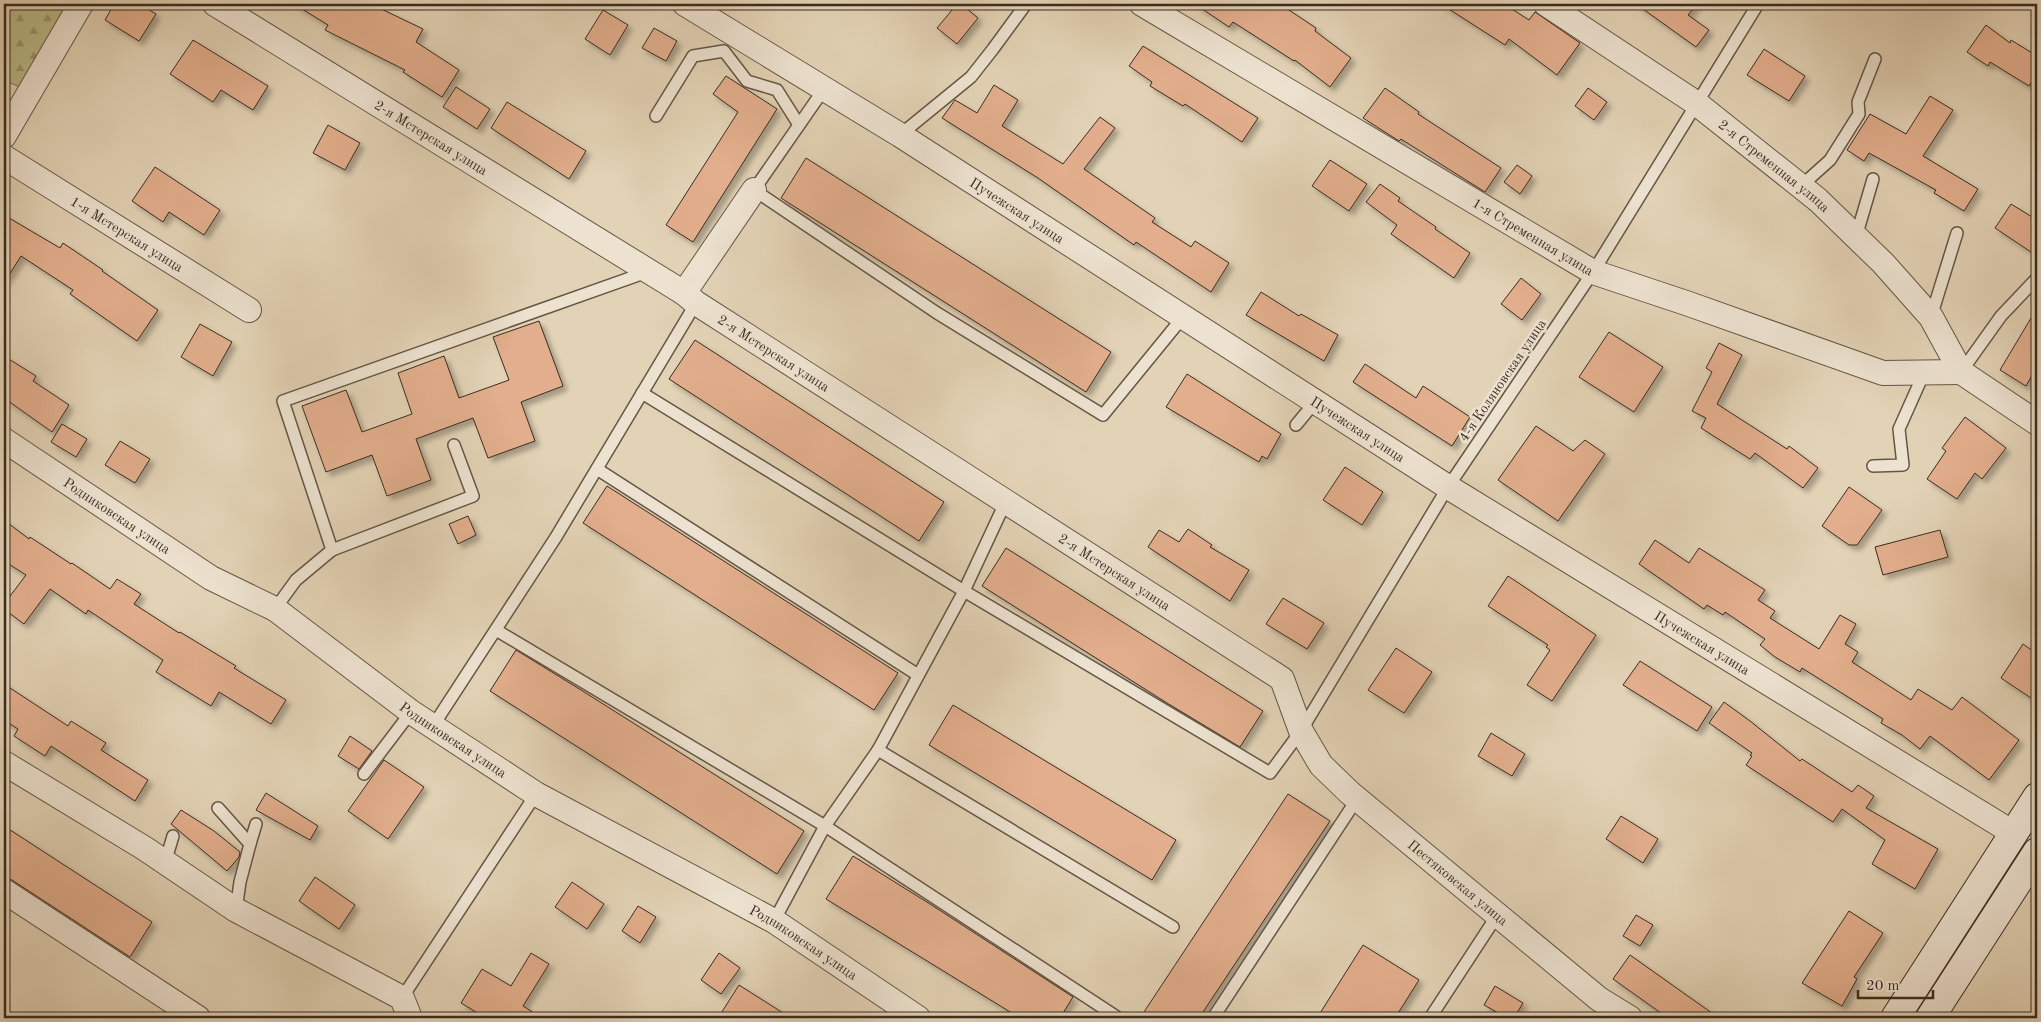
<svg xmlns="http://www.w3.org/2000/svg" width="2041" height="1022" viewBox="0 0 2041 1022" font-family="'Old Standard TT',serif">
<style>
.forest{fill:url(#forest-firs);stroke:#7a7354}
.building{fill:#e2ae8d;stroke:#3a2c20;filter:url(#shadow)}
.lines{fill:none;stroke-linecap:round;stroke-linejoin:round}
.lane-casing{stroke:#645646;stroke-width:14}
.street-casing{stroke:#645646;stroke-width:26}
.secondary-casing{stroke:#3a2c20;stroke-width:30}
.lane{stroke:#ede2d0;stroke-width:11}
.street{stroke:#ede2d0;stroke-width:24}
.secondary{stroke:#ede2d0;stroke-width:28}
.labels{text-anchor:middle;stroke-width:5;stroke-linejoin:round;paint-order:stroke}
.street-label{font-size:14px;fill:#3a2c20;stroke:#ede2d0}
</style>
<defs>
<pattern id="forest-firs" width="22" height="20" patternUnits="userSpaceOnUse" patternTransform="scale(1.25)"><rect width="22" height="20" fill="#baba89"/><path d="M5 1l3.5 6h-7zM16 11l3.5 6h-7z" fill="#989770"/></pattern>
<filter id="shadow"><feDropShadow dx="4.5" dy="4.5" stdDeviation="2.5" flood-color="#0004"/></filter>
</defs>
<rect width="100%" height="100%" fill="#e3d3b6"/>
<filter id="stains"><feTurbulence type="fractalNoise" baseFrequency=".004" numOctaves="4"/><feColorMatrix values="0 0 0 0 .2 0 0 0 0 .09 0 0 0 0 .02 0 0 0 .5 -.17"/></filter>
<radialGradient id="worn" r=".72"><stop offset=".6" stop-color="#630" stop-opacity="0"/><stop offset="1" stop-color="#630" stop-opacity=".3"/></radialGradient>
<path class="forest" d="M4 4H72L24 89 4 80Z"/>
<g class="building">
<path d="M114 4H139L156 14 139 41 105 20Z"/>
<path d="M294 4H371L423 29 416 42 459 70 442 97 403 72 405 70 325 30 328 25Z"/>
<path d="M957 4H961L978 18 957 44 937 28Z"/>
<path d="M1195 4H1280L1316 28 1315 31 1351 58 1330 87 1295 60 1294 61 1233 22 1229 27Z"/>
<path d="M1441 4H1504L1529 20 1535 12 1580 43 1557 75 1509 39 1505 45Z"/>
<path d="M1636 4H1697L1688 15 1709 30 1696 47Z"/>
<path d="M603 10 628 25 610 55 585 39Z"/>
<path d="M1986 25 2010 43 2011 40 2037 56V73L2029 86 1990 62 1988 66 1967 52Z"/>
<path d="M654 28 677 41 666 61 642 48Z"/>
<path d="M193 40 268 86 253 110 221 90 213 102 170 74Z"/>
<path d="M1143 46 1258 118 1242 142 1185 104 1183 106 1150 86 1152 82 1129 66Z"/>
<path d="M1764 49 1805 76 1789 101 1747 75Z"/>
<path d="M726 76 777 109 693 242 666 225 738 112 713 94Z"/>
<path d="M994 85 1018 100 1002 126 1063 164 1100 117 1115 128 1084 169 1155 218 1152 222 1191 247 1195 241 1229 263 1211 292 1136 242 1134 245 1038 178 942 118 955 100 977 113Z"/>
<path d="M456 87 490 109 477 129 443 107Z"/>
<path d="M1385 88 1419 112 1418 114 1501 168 1485 192 1401 139 1399 141 1363 118Z"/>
<path d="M1588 88 1607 102 1594 120 1575 106Z"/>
<path d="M1930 96 1953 110 1923 156 1978 189 1964 211 1934 193 1936 190 1869 153 1864 161 1847 150 1870 114 1906 134Z"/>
<path d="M507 102 586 151 569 179 491 128Z"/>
<path d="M328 125 360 143 345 170 313 153Z"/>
<path d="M806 158 1111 352 1086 392 781 198Z"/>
<path d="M1330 160 1367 184 1349 211 1312 186Z"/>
<path d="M1517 165 1532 176 1520 194 1504 182Z"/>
<path d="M155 167 220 210 204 235 169 212 163 222 132 201Z"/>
<path d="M1380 184 1400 198 1398 201 1436 227 1435 229 1470 253 1454 278 1391 234 1397 225 1366 202Z"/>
<path d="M2011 204 2037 220V256L1995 228Z"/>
<path d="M4 215 60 248 63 243 103 270 102 271 158 310 137 341 70 294 73 290 21 256 4 283Z"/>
<path d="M1521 278 1541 294 1522 320 1501 304Z"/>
<path d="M1261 292 1299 316 1301 314 1338 335 1324 361 1246 315Z"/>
<path d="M2037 308V366L2026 386 2000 370Z"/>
<path d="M539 321 563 386 521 402 535 441 488 458 473 418 416 439 431 480 387 496 372 455 326 472 302 406 346 390 362 432 412 414 398 373 444 356 459 398 509 380 493 337Z"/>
<path d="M200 324 232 342 213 376 181 357Z"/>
<path d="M1609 332 1663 367 1634 412 1579 377Z"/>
<path d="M695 340 944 502 919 541 669 379Z"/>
<path d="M1719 343 1742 355 1717 404 1787 449 1789 446 1818 468 1803 488 1755 453 1750 459 1701 428 1706 418 1692 411 1712 372 1706 368Z"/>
<path d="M4 356 36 376 33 381 69 405 52 432 4 398Z"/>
<path d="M1365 364 1416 398 1423 386 1470 417 1452 446 1353 382Z"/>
<path d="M1187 374 1281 434 1267 459 1262 456 1259 462 1166 407Z"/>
<path d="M1965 417 2006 448 1982 479 1975 473 1957 499 1927 479 1946 451 1942 448Z"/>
<path d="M62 424 87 439 76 457 51 442Z"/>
<path d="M1536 426 1573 451 1585 440 1605 454 1558 521 1498 480Z"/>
<path d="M120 441 150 459 135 483 105 465Z"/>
<path d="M1345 467 1383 492 1362 525 1323 500Z"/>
<path d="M607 486 898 673 874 710 583 523Z"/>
<path d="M1849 487 1882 510 1857 545H1849L1822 526Z"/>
<path d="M468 516 476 535 458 544 449 524Z"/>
<path d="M4 520 29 539 30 537 71 564 72 563 110 589 117 579 141 594 134 604 179 633 180 632 236 666 234 668 286 700 271 724 219 692 211 706 156 672 163 660 88 610 86 614 50 589 24 624 4 609V604L26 575 4 561Z"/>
<path d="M1188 529 1212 545 1210 547 1249 570 1230 601 1148 547 1159 530 1179 542Z"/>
<path d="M1940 530 1948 557 1883 575 1875 547Z"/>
<path d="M1655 540 1689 563 1699 548 1765 590 1758 600 1775 611 1770 618 1819 649 1840 615 1856 624 1845 644 1858 652 1852 662 1911 700 1918 689 1952 710 1962 697 2019 740 1989 780 1930 736 1920 749 1902 735 1881 723 1883 719 1802 668 1800 672 1775 657 1760 645 1765 639 1725 612 1723 615 1707 605 1704 609 1639 564Z"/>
<path d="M1006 548 1263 711 1240 747 1167 703 982 586Z"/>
<path d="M1508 576 1596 635 1552 701 1527 685 1550 650 1546 647 1548 645 1488 606Z"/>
<path d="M1283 598 1324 623 1307 649 1266 624Z"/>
<path d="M2023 644 2037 654V702L2001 678Z"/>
<path d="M1396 648 1432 672 1404 713 1368 690Z"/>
<path d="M516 650 581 690 804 831 777 874 490 691Z"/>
<path d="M1640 661 1712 707 1697 731 1623 685Z"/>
<path d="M4 684 68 726 71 721 106 743 101 750 148 780 135 801 51 746 45 756 14 736 18 729 4 720Z"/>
<path d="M1724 702 1750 721 1800 761 1802 759 1852 792 1858 785 1874 796 1866 808 1938 849 1915 889 1872 864 1885 840 1842 809 1833 822 1746 765 1752 756 1750 755 1752 753 1709 723Z"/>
<path d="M953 705 1176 840 1152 880 929 745Z"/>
<path d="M1491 733 1525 754 1512 776 1478 756Z"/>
<path d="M350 736 372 751 359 769 338 756Z"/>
<path d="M384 760 424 787 388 839 348 811Z"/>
<path d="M266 793 318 826 310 840 256 810Z"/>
<path d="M1288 794 1330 821 1199 1018H1140Z"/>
<path d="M181 810 214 831 240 852 239 857 227 871 171 824Z"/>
<path d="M1621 816 1658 839 1643 863 1606 839Z"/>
<path d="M4 826 152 922 130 957 12 880 4 877Z"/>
<path d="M853 856 930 904 1073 997 1060 1018H1020L826 899Z"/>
<path d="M315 877 355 905 339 929 299 901Z"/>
<path d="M572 882 604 904 587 929 555 907Z"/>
<path d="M638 906 656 917 640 943 622 931Z"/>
<path d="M1849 911 1883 933 1854 977 1857 979 1842 1006 1802 983Z"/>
<path d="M1636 915 1653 925 1640 946 1623 936Z"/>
<path d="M1363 945 1419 980 1395 1018H1317Z"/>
<path d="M531 953 549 964 523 1006 542 1018H486L461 1003 482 969 511 986Z"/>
<path d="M719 953 740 968 721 994 701 980Z"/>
<path d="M1630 955 1692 999 1719 1018H1668L1613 979Z"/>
<path d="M739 985 791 1018H718Z"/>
<path d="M1495 986 1523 1003 1514 1018H1507L1484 1005Z"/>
</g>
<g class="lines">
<g class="lane-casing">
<g id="lane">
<path d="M824 89 754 190 937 313 1103 415 1183 317"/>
<path d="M656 116 693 56 724 51 747 81 777 90 799 125"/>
<path d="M900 135 971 77 993 49 1026 4"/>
<path d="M1801 186 1830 160 1859 114 1858 102 1875 59"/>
<path d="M1856 237 1873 179"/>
<path d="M1931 317 1957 233"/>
<path d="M1961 372 2001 316 2037 278"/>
<path d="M642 393 964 591 878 750 1173 927"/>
<path d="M1296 425 1315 402"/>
<path d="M1873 466 1903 465 1899 429 1924 373"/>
<path d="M597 469 918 675"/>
<path d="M1006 501 964 591 1270 773 1301 731 1448 487 1593 272 1758 4"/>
<path d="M332 550 473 496 454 445"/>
<path d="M275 609 296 580 332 550 283 401 647 272"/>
<path d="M496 630 825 826 774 921"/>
<path d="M433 726 556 537 696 303"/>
<path d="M878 750 825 826 1117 1017"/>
<path d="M364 774 411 712"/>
<path d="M218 808 250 844 240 882 236 910"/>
<path d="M250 844 256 824"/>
<path d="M165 863 173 836"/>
<path d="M402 998 536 794"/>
<path d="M1213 1018 1357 799"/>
<path d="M1430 1018 1498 914"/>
</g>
</g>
<g class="street-casing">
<g id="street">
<path id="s1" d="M215 4 684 293 696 303 1282 679 1301 731 1321 765 1350 793 1599 999 1630 1018"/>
<path id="s2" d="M685 4 900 135 1448 487 2015 834"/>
<path id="s3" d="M1142 4 1593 272 1689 304 1883 373 1961 372"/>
<path id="s4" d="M1546 4 1696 103 1818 200 1883 263 1931 317 1961 372 2037 423"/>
<path d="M4 136 81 4"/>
<path id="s5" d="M4 157 249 310"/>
<path d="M684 293 754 190"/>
<path id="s6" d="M4 440 211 578 275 609 411 712 536 794 774 921 918 1018"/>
<path d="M4 763 144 848 236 910 402 998 410 1018"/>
<path d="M4 891 198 1018"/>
</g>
</g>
<g class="secondary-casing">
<g id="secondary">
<path d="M1895 1018 2037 797"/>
<path d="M1930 1018 2037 852"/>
</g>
</g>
<use href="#lane" class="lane"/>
<use href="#street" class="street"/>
<use href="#secondary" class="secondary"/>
</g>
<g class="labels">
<g class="street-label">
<text dy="5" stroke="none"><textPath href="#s1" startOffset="254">2-я Мстерская улица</textPath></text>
<text dy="5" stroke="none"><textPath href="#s4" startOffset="280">2-я Стременная улица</textPath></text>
<text dy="5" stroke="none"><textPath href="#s2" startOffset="391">Пучежская улица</textPath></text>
<text dy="5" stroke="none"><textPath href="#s5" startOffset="145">1-я Мстерская улица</textPath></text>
<text dy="5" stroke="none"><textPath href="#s3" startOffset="455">1-я Стременная улица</textPath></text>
<text dy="5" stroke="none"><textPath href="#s1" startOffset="659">2-я Мстерская улица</textPath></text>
<text transform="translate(1502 380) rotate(-56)" y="5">4-я Коляновская улица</text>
<text dy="5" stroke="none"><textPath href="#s2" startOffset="796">Пучежская улица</textPath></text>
<text dy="5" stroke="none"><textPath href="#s6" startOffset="136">Родниковская улица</textPath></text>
<text dy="5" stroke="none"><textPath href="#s1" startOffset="1064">2-я Мстерская улица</textPath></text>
<text dy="5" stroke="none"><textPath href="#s2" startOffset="1201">Пучежская улица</textPath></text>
<text dy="5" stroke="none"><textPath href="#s6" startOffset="541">Родниковская улица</textPath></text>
<text dy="5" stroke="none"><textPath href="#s1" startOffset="1538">Пестяковская улица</textPath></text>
<text dy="5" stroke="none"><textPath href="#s6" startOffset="946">Родниковская улица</textPath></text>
</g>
</g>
<rect width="2041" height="1022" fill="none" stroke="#e3d3b6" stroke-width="20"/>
<rect x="5" y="5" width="2031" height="1012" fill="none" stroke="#3a2c20" stroke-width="2.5"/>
<rect x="10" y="10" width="2021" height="1002" fill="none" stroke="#3a2c20"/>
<path d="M1858 990v8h75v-8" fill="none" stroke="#3a2c20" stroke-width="2.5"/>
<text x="1866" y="990" font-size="15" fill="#3a2c20" stroke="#ede2d0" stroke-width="4" paint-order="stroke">20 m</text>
<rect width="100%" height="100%" filter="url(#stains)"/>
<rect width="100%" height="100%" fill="url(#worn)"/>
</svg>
